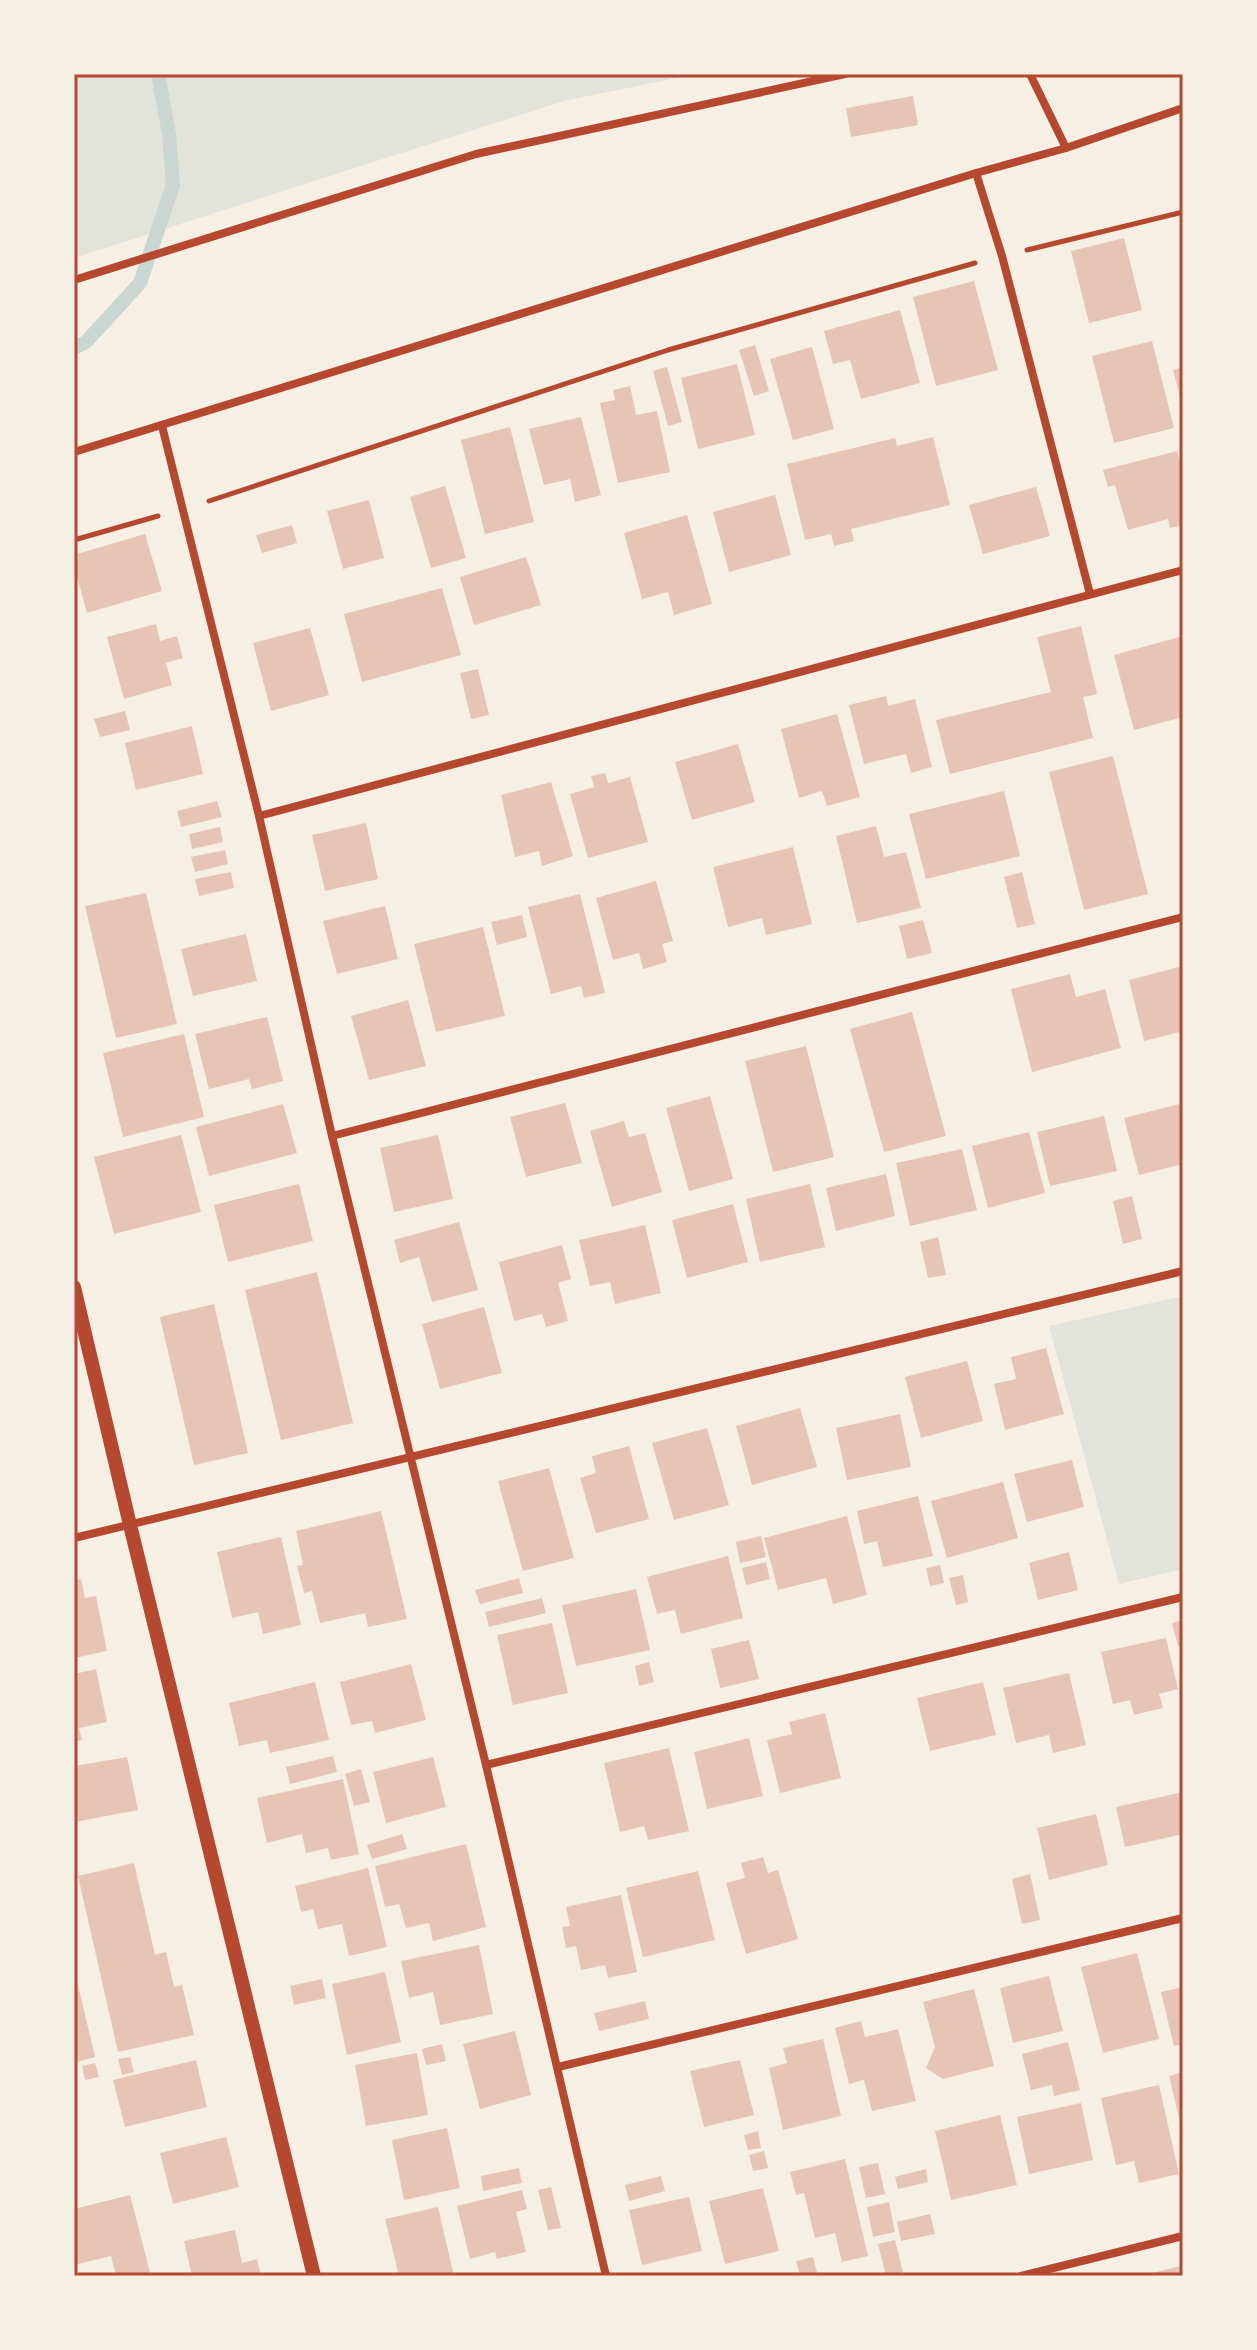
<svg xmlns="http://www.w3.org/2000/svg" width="1257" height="2350" viewBox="0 0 1257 2350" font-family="Manrope,sans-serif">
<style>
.green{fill:#e2e4dc}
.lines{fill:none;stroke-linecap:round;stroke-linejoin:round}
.stream{stroke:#c9d6d2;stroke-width:14}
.building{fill:#e6c5b7}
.path{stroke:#b5482f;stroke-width:5}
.minor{stroke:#b5482f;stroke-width:8}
.tertiary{stroke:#b5482f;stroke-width:14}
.neatline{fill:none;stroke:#b5482f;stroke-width:3}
</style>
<rect width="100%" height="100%" fill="#f6efe4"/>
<g class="green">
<path d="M74 74H696L564 101 74 258Z"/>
<path d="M1183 1296V1569L1119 1584 1049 1326Z"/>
</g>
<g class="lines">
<path class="stream" d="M74 348 86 342 140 283 173 185 169 134 158 74"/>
</g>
<g class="building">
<path d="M913 96 918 125 851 137 846 108Z"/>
<path d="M1124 238 1142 310 1089 323 1071 251Z"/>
<path d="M974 281 998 370 936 386 913 297Z"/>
<path d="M900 310 920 383 861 399 850 360 833 364 824 331Z"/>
<path d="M1152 341 1174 428 1114 443 1092 356Z"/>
<path d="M755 345 769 391 754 396 739 350Z"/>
<path d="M812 347 834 429 793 440 770 359Z"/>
<path d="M737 364 755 435 698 449 681 378Z"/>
<path d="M667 367 682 422 668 426 653 371Z"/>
<path d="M1183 367V404H1182L1173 370Z"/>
<path d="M630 386 636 415 657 411 670 472 618 483 600 403 615 400 613 390Z"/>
<path d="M581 417 601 495 575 502 570 479 544 485 529 429Z"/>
<path d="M510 427 534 522 485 534 461 440Z"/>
<path d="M933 437 950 505 851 529 854 541 834 546 831 534 805 540 787 464 895 438 897 446Z"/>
<path d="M1177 451 1183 473V525L1170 528 1168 519 1128 530 1115 485 1108 487 1103 470Z"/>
<path d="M445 486 466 558 431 568 410 497Z"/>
<path d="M1036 487 1050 536 983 554 969 505Z"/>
<path d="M775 495 791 555 729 572 713 512Z"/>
<path d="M369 500 384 558 343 569 327 511Z"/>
<path d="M687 515 712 604 674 615 668 592 642 599 624 533Z"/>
<path d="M292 525 297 543 262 553 256 535Z"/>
<path d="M145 534 162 591 87 613 74 566V555Z"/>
<path d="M526 557 541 605 474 625 460 577Z"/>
<path d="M442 588 461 655 362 682 344 614Z"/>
<path d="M156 624 160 641 177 636 183 658 166 663 172 685 124 699 107 637Z"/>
<path d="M1081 626 1097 694 1083 697 1093 738 950 774 936 720 1051 692 1037 637Z"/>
<path d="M310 628 329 695 271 711 253 643Z"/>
<path d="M1183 636V717L1134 730 1114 655Z"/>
<path d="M478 669 489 715 471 719 460 673Z"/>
<path d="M886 696 888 706 915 699 932 767 911 773 906 754 864 764 849 705Z"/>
<path d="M125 711 130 730 100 737 94 719Z"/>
<path d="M837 714 860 797 827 806 822 791 799 798 781 729Z"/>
<path d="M192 726 203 774 136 790 125 743Z"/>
<path d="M738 744 755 802 692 820 675 762Z"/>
<path d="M1113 756 1148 894 1084 910 1049 772Z"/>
<path d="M605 773 608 783 630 777 648 842 588 858 570 794 594 787 591 776Z"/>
<path d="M551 782 573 856 542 866 539 851 515 857 501 795Z"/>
<path d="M1004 791 1020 856 926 879 909 814Z"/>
<path d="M217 801 222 817 181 827 177 811Z"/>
<path d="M366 823 378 879 325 891 312 835Z"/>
<path d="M876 826 884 857 906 852 921 908 857 923 836 836Z"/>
<path d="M220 827 223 842 192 849 189 834Z"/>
<path d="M793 847 812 924 766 935 762 918 728 927 713 867Z"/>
<path d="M225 850 228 864 195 872 191 857Z"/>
<path d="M231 872 234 888 199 896 195 879Z"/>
<path d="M1022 872 1035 924 1017 928 1004 877Z"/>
<path d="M656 881 673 941 662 944 667 962 643 969 639 953 613 960 596 898Z"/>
<path d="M146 893 177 1024 116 1038 85 906Z"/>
<path d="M580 894 605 993 584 998 581 986 551 994 528 907Z"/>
<path d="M385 906 398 959 337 974 323 921Z"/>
<path d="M522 915 527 937 497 945 491 922Z"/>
<path d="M923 920 932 953 907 959 899 926Z"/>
<path d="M483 927 505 1016 436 1032 414 944Z"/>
<path d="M246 934 257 981 193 996 181 949Z"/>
<path d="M1183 966V1031L1144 1041 1129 980Z"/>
<path d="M1070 974 1076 997 1105 989 1121 1048 1032 1072 1011 989Z"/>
<path d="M408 1000 426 1066 369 1080 351 1016Z"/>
<path d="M912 1012 946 1136 884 1152 850 1029Z"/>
<path d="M267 1017 283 1081 252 1089 249 1079 209 1089 195 1034Z"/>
<path d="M184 1034 204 1117 123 1137 103 1053Z"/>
<path d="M806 1046 834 1157 773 1172 745 1061Z"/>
<path d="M710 1096 733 1179 689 1191 666 1108Z"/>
<path d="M565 1103 582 1163 526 1177 510 1117Z"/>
<path d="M1183 1103V1164L1139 1175 1124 1118Z"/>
<path d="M283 1104 297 1153 209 1176 196 1127Z"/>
<path d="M1104 1116 1117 1171 1050 1186 1037 1132Z"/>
<path d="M624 1121 629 1137 645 1133 662 1192 612 1207 590 1131Z"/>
<path d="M1029 1132 1045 1193 988 1208 972 1146Z"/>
<path d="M181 1135 201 1212 114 1234 94 1157Z"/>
<path d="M438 1135 453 1199 394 1212 380 1148Z"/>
<path d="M962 1149 977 1210 910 1226 896 1163Z"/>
<path d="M886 1174 895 1216 836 1231 826 1188Z"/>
<path d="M299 1184 313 1241 228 1262 214 1205Z"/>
<path d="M810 1184 825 1247 760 1262 746 1199Z"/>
<path d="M1132 1196 1142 1239 1123 1244 1113 1201Z"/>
<path d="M733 1204 748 1262 687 1278 672 1220Z"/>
<path d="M459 1222 478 1290 432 1302 419 1257 400 1263 394 1240Z"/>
<path d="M645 1225 661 1293 615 1304 610 1282 590 1286 579 1240Z"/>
<path d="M938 1237 946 1275 928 1278 920 1242Z"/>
<path d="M562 1245 571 1279 558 1283 568 1321 546 1327 542 1314 514 1321 499 1262Z"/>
<path d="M317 1272 353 1423 281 1440 245 1290Z"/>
<path d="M214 1304 248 1453 194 1465 160 1317Z"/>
<path d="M484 1307 502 1373 440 1389 422 1324Z"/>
<path d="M1046 1348 1064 1414 1005 1430 994 1384 1016 1379 1011 1357Z"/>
<path d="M967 1361 983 1421 921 1438 905 1377Z"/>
<path d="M800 1408 817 1467 752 1485 736 1426Z"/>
<path d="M900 1414 911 1467 847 1480 836 1428Z"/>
<path d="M707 1428 729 1505 674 1520 652 1443Z"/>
<path d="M629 1446 649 1519 596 1533 580 1478 596 1473 592 1456Z"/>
<path d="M1072 1460 1084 1507 1027 1522 1014 1474Z"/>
<path d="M549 1468 574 1558 523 1571 498 1481Z"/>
<path d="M1003 1482 1018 1538 947 1558 931 1501Z"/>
<path d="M918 1496 933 1556 883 1567 877 1541 864 1544 857 1511Z"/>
<path d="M381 1511 407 1619 368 1627 365 1613 320 1623 312 1591 304 1593 297 1566 303 1565 296 1531Z"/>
<path d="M847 1516 867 1595 833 1604 826 1578 778 1590 764 1538Z"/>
<path d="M761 1536 766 1557 740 1563 736 1542Z"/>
<path d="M281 1537 301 1625 263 1634 258 1612 232 1618 217 1552Z"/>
<path d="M1069 1552 1078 1590 1038 1600 1029 1563Z"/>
<path d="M728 1556 743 1618 681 1634 675 1610 657 1614 647 1577Z"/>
<path d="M766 1562 770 1579 746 1585 742 1568Z"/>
<path d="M940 1565 944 1583 930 1586 926 1568Z"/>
<path d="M963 1575 968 1602 956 1605 949 1578Z"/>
<path d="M519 1578 523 1593 480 1604 475 1590Z"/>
<path d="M81 1579 85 1598 96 1596 107 1651 74 1658V1580Z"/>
<path d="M636 1589 650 1650 576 1666 562 1605Z"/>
<path d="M542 1598 546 1613 489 1627 485 1612Z"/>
<path d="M1183 1620V1645L1178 1646 1172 1623Z"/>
<path d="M552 1623 568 1693 513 1705 497 1635Z"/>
<path d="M1166 1638 1178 1689 1159 1694 1163 1708 1134 1715 1130 1700 1113 1704 1101 1652Z"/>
<path d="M749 1640 759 1679 720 1688 711 1649Z"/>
<path d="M649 1662 654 1682 639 1686 635 1666Z"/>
<path d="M411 1664 426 1720 375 1733 372 1721 351 1725 340 1682Z"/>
<path d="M96 1669 107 1722 79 1728 82 1740 74 1742V1674Z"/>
<path d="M1069 1673 1086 1745 1053 1753 1049 1735 1016 1743 1003 1688Z"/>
<path d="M315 1682 329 1740 270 1753 267 1740 239 1746 229 1703Z"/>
<path d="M983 1682 996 1735 930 1751 917 1698Z"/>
<path d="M825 1713 841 1778 780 1793 767 1740 792 1734 789 1722Z"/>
<path d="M749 1738 763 1796 707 1809 694 1752Z"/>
<path d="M669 1748 689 1831 648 1840 644 1826 620 1832 604 1763Z"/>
<path d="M333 1756 337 1772 290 1784 286 1767Z"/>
<path d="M127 1757 138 1810 75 1822 74 1766Z"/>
<path d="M433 1757 446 1807 386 1823 373 1772Z"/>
<path d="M361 1769 370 1802 354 1806 345 1774Z"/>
<path d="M343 1779 359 1854 331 1860 328 1848 306 1853 302 1834 267 1843 257 1798Z"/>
<path d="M1183 1792V1834L1125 1847 1116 1807Z"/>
<path d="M1096 1814 1108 1865 1049 1880 1037 1828Z"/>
<path d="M402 1834 407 1849 372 1859 367 1845Z"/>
<path d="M466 1844 486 1927 433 1941 429 1923 406 1928 399 1904 385 1907 375 1866Z"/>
<path d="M763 1857 768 1873 778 1870 798 1939 746 1954 726 1883 745 1878 741 1863Z"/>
<path d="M134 1863 155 1955 166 1952 174 1987 182 1985 194 2035 118 2052 78 1876Z"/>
<path d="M368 1868 387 1947 349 1956 342 1924 318 1929 313 1909 301 1912 295 1886Z"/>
<path d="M698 1871 715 1940 643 1957 626 1888Z"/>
<path d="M1030 1874 1040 1920 1022 1924 1012 1879Z"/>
<path d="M621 1895 637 1972 608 1978 605 1965 581 1970 576 1946 566 1948 562 1927 570 1926 566 1907Z"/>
<path d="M479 1945 493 2014 440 2025 433 1992 409 1998 401 1961Z"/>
<path d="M1137 1953 1159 2039 1103 2053 1081 1967Z"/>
<path d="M74 1968 95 2057 77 2062 74 2050Z"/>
<path d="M385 1972 401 2042 347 2055 332 1984Z"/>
<path d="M1049 1976 1063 2031 1013 2043 1000 1988Z"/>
<path d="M322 1979 326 1998 294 2005 290 1986Z"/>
<path d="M1183 1987V2044L1174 2046 1161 1992Z"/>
<path d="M974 1989 994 2066 943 2079 926 2068 935 2047 923 2002Z"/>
<path d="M645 2001 649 2019 599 2031 594 2013Z"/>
<path d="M861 2021 865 2037 898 2029 916 2101 872 2111 864 2080 849 2084 835 2028Z"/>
<path d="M515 2031 531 2095 480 2109 463 2044Z"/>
<path d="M823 2039 841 2116 783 2130 769 2068 787 2063 783 2048Z"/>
<path d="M1068 2042 1080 2090 1054 2096 1052 2085 1031 2090 1022 2054Z"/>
<path d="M442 2044 446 2061 426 2065 422 2049Z"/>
<path d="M417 2053 428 2115 366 2126 355 2065Z"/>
<path d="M130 2057 134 2072 122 2075 118 2059Z"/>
<path d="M196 2060 207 2107 125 2127 113 2080Z"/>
<path d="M740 2060 754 2115 704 2127 690 2071Z"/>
<path d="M95 2063 99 2077 85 2080 82 2066Z"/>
<path d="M1183 2072V2130H1182L1169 2076Z"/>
<path d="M1159 2085 1179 2174 1139 2183 1134 2161 1116 2165 1101 2098Z"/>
<path d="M1081 2103 1093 2160 1029 2174 1017 2117Z"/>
<path d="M1000 2115 1017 2185 951 2200 935 2131Z"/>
<path d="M447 2128 460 2188 404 2200 392 2140Z"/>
<path d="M758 2131 761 2148 748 2150 744 2135Z"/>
<path d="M226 2137 239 2187 173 2204 160 2153Z"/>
<path d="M764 2151 768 2168 753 2171 749 2155Z"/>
<path d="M845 2159 868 2256 842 2262 835 2233 815 2238 804 2193 796 2195 790 2172Z"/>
<path d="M878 2163 885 2194 866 2198 859 2167Z"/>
<path d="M519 2168 522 2183 483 2191 481 2176Z"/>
<path d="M926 2169 928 2182 898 2189 895 2177Z"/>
<path d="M661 2176 665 2191 629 2201 625 2185Z"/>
<path d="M551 2187 561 2228 548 2230 538 2190Z"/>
<path d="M763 2188 779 2251 725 2264 709 2201Z"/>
<path d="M522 2190 527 2209 516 2212 526 2252 497 2259 495 2252 470 2259 457 2206Z"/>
<path d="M130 2195 151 2276H116L111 2256 74 2265V2209Z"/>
<path d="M689 2197 702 2251 642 2265 629 2210Z"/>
<path d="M889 2202 895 2232 873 2237 867 2207Z"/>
<path d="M438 2207 454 2276H399L385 2219Z"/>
<path d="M930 2214 935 2234 901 2241 897 2222Z"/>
<path d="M235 2230 242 2263 257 2259 261 2276H192L184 2241Z"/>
<path d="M895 2240 903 2272 886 2276 878 2244Z"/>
<path d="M813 2257 818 2276H800L796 2261Z"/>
<path d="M1181 2266 1183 2276H1144V2275Z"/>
</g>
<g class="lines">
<g class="path">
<path d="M1027 250 1183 212"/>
<path d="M209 501 668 350 975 263"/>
<path d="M74 540 158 516"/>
</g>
<g class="minor">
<path d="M1030 74 1066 148"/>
<path d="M976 173 1002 256 1090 594"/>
<path d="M74 280 476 154 845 74"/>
<path d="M162 426 259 816 332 1136 486 1765 606 2276"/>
<path d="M74 452 976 173 1066 148 1183 108"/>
<path d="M259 816 1183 570"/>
<path d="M332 1136 1183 917"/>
<path d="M74 1538 1183 1271"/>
<path d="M486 1765 1183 1597"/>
<path d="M558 2067 1183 1918"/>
<path d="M1021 2276 1183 2236"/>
</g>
<path class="tertiary" d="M74 1287 130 1525 314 2276"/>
</g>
<rect width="1257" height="2350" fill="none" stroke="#f6efe4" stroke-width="152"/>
<rect x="76" y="76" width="1105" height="2198" class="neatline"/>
</svg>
